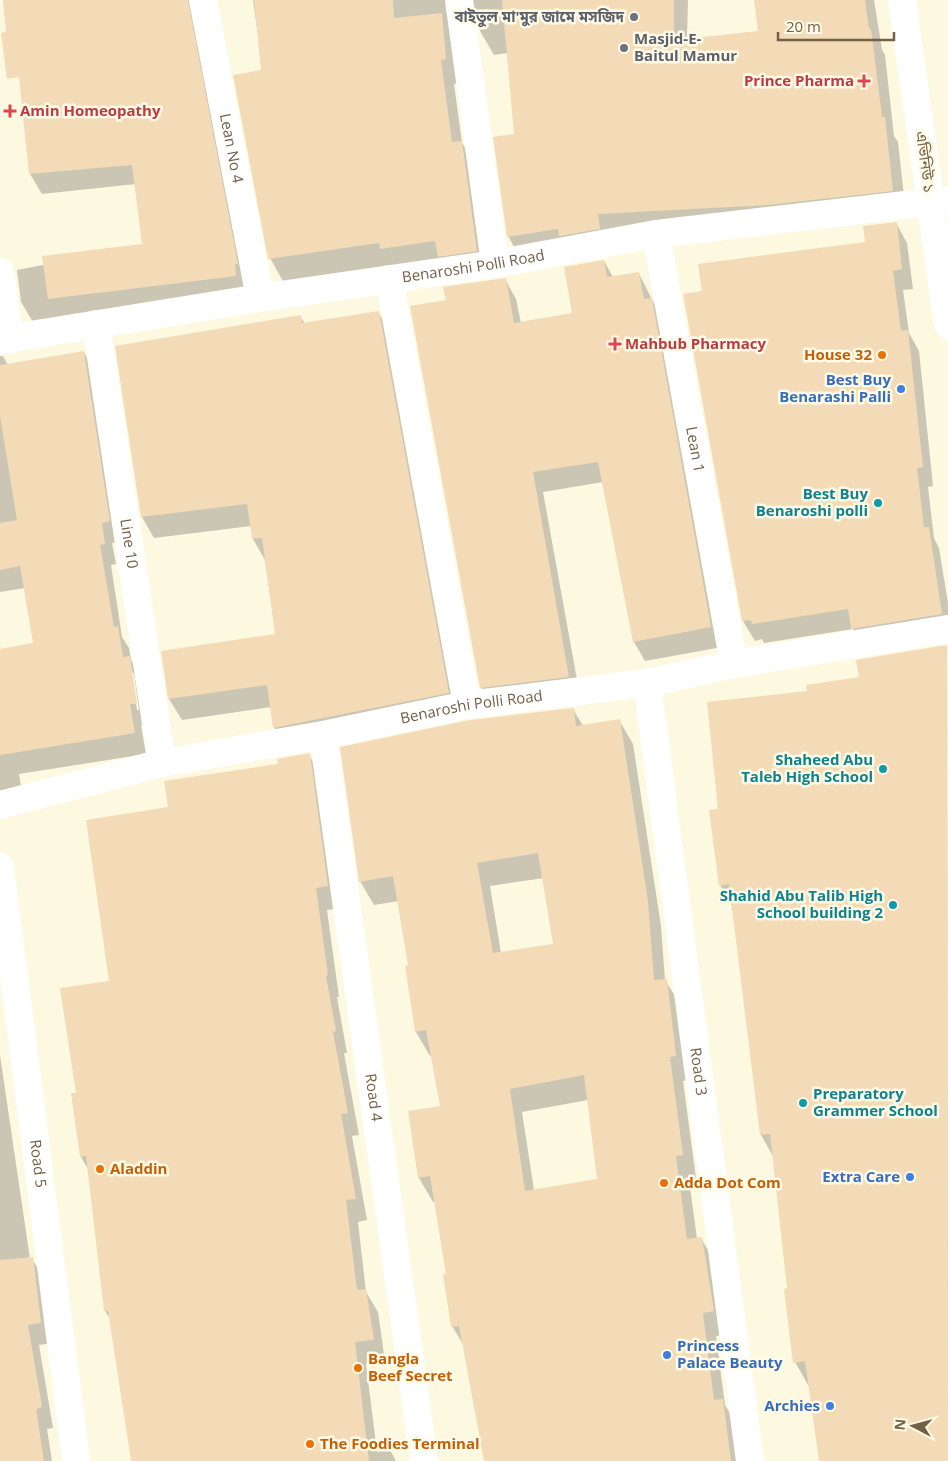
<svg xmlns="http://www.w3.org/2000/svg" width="948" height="1461" viewBox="0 0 948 1461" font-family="'Open Sans','Noto Sans Bengali',sans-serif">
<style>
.shadow{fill:#0003;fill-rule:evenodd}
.building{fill:#f3dbb7;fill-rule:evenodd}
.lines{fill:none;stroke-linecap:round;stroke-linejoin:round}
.minor{stroke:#fff;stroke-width:28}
.worship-dot{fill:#6b7280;stroke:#fffbe7;stroke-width:2}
.health-dot{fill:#e0444e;stroke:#fffbe7;stroke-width:2}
.food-dot{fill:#e8710a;stroke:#fffbe7;stroke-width:2}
.shop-dot{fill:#3f7fe0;stroke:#fffbe7;stroke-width:2}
.culture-dot{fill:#0f9aa8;stroke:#fffbe7;stroke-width:2}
.labels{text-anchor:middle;stroke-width:5;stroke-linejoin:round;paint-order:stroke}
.worship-label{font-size:15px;font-weight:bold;fill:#5b616d;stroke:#fffbe7;text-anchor:end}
.health-label{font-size:15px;font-weight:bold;fill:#be3a42;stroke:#fffbe7;text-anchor:start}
.street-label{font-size:15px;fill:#746047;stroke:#fffbe7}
.food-label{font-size:15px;font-weight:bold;fill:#c56008;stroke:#fffbe7;text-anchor:start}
.shop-label{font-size:15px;font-weight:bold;fill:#366cbe;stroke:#fffbe7;text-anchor:end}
.culture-label{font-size:15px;font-weight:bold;fill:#0d838f;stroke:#fffbe7;text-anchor:end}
</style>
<rect width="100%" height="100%" fill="#fdf8e0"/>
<g class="shadow">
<path d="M4 0H194L247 296 33 322 21 302 17 270 144 245 136 184 42 194 30 174 22 89Z"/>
<path d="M253 0H688L687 39 760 32 755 0H874L882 50 885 55 894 136 898 142 906 215 522 261 508 236 516 135 508 53 494 55 480 31 476 9 472 8 459 83 454 84 462 143 476 166 491 275 284 283 270 258 263 71Z"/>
<path d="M896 223 907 243 913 289 903 290 909 333 919 351 933 486 928 487 934 538 939 548 948 603V634L864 648 853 629 764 643 762 639 755 641 743 621 684 295 704 292 866 243Z"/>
<path d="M604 261 613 277 639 274 662 319 722 647 645 661 634 642 603 482 543 492 580 696 492 707 481 687 447 301 505 279 516 299 521 323 574 314Z"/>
<path d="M378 312 391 333 460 714 286 749 274 727 271 707 182 720 169 699 276 636 265 560 253 539 251 526 154 538 142 517 116 347 300 316 305 324Z"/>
<path d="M84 352 95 373 121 542 112 543 116 564 111 565 122 637 129 648 131 660 141 678 148 724 141 725 146 754 19 774 24 804 0 809V650L34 644 25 588 0 592V356H3L8 365ZM131 671 134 674 139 710H137Z"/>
<path d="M947 646 948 1461H820L811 1390 795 1362 774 1158 761 1135 733 908 720 885 719 810 808 692 860 678Z"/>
<path d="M573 709 583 726 619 720 633 744 661 926 665 980 680 1004 689 1080 683 1081 696 1178 689 1179 697 1239 701 1238 715 1262 727 1335 716 1336 725 1405 736 1424 741 1461H485L464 1346 452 1326 447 1275 435 1201 433 1202 419 1178 409 1112 441 1107 432 1055 430 1056 416 1032 410 966 399 901 374 905 360 881ZM544 878 555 945 501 953 490 886ZM588 1100 599 1180 534 1190 522 1112Z"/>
<path d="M309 755 322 776 340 908 327 910 339 997H337L347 1053H344L359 1135 352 1136 367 1220 358 1222 366 1292 378 1312 385 1361 366 1364 377 1452 390 1450 396 1461H132L111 1320 105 1311 88 1169 81 1157 78 1094 111 982 169 808Z"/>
<path d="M0 1055 30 1259H32L44 1279 52 1343 39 1345 53 1428 47 1429 52 1461H0Z"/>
</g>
<g class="building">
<path d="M3 0H188L238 264H235L236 276 48 299 42 256 142 244 132 165 29 174 19 77 7 79 1 33 6 32Z"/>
<path d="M254 0H393L394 18 442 13 446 59 441 60 452 142 462 141 477 251 438 257 435 241 380 249 379 243 268 259 233 75 261 70Z"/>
<path d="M502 0H674V40L758 31 754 0H865L869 29H871L882 117H885L893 191 768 205 598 214 600 229 559 236 558 229 507 237 493 137 514 134Z"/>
<path d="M897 222 902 269 893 271 901 331 908 330 923 467 917 468 924 527H929L942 614 851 629 848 609 752 624 751 620 742 621 683 294 702 291 698 264 865 242 863 226Z"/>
<path d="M604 260 607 277 639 272 644 299 652 298 711 627 633 642 598 462 533 472 569 677 480 688 410 306 446 300 443 287 506 278 514 323 572 313 564 267Z"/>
<path d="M379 311 449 693 273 728 267 685 168 699 161 651 275 634 262 538 252 539 247 504 141 517 115 346 301 315 302 323Z"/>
<path d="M84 351 110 521 102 523 105 544 100 545 114 627 118 626 123 657 130 656 137 704H130L135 733 0 755V649L33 643 20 566 0 570V523L17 520 0 416V365Z"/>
<path d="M947 645 948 1461H819L805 1361 793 1363 784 1289 787 1288 770 1134 760 1135 729 884 719 886 709 810 718 809 707 702 807 691 806 685 859 677 856 660Z"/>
<path d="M574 708 576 726 620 719 648 901 654 980 667 979 676 1056 670 1057 683 1155 676 1156 687 1239 702 1237 714 1311 703 1313 714 1400 723 1399 731 1461H484L459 1326 451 1327 443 1274H446L430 1176 418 1178 408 1111 440 1106 426 1030 415 1032 405 966 408 965 393 876 359 882 340 747 470 720ZM538 853 553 944 493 953 477 863ZM584 1075 597 1179 525 1191 510 1089Z"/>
<path d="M310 753 328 886 316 888 328 975 326 976 336 1031 333 1032 348 1113 341 1114 356 1199 346 1200 357 1290 366 1289 374 1340 355 1342 369 1461H131L108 1311H104L86 1156 80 1157 71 1093H76L60 988 109 981 86 820 168 807 164 781 278 764 277 759Z"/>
<path d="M33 1257 41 1323 28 1325 42 1407 36 1409 44 1461H0V1260Z"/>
</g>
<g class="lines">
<g class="minor">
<path id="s1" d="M203 0 260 298"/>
<path d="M459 0 495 264"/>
<path d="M902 0 948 325"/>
<path id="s2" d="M656 234 734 664"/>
<path d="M0 272 10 340"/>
<path d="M389 279 467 705"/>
<path id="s3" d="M96 324 162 763"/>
<path id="s4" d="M0 340 260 298 495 264 656 234 948 200"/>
<path id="s5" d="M647 683 750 1461"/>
<path id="s6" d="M323 735 424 1461"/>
<path id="s7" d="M0 805 162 763 323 735 467 705 647 683 734 664 948 629"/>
<path id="s8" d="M0 867 76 1461"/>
</g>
</g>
<g class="worship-dot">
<circle cx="634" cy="17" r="5"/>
<circle cx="624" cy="48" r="5"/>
</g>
<g class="health-dot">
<path d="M861.5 73.5h5v5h5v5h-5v5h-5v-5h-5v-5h5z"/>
<path d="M7.5 103.5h5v5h5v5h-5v5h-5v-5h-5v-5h5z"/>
<path d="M612.5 336.5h5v5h5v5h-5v5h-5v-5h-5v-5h5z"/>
</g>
<g class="food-dot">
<circle cx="882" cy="355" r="5"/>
<circle cx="100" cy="1169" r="5"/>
<circle cx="664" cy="1183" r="5"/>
<circle cx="358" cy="1368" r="5"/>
<circle cx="310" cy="1444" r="5"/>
</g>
<g class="shop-dot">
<circle cx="901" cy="389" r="5"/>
<circle cx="910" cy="1177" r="5"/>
<circle cx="667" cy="1355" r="5"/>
<circle cx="830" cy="1406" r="5"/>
</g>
<g class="culture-dot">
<circle cx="878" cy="503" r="5"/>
<circle cx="883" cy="769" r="5"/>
<circle cx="893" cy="905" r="5"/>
<circle cx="803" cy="1103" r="5"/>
</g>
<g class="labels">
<g class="worship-label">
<text x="624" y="22">বাইতুল মা'মুর জামে মসজিদ</text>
<text x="634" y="44" text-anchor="start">Masjid-E-<tspan x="634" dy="17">Baitul Mamur</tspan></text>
</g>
<g class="health-label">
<text x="854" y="86" text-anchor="end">Prince Pharma</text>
<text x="20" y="116">Amin Homeopathy</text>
<text x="625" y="349">Mahbub Pharmacy</text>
</g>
<g class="street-label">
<text dy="5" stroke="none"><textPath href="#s1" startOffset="151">Lean No 4</textPath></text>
<text transform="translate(925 162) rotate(82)" y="5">এভিনিউ ১</text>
<text dy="5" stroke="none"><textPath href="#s4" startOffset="479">Benaroshi Polli Road</textPath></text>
<text dy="5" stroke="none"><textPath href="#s2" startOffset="219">Lean 1</textPath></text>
<text dy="5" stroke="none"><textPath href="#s3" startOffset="222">Line 10</textPath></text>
<text dy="5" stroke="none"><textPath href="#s7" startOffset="482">Benaroshi Polli Road</textPath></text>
<text dy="5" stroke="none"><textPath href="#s5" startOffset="392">Road 3</textPath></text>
<text dy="5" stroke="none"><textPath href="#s6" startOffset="366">Road 4</textPath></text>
<text dy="5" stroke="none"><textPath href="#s8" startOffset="299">Road 5</textPath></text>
</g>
<g class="food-label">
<text x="872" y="360" text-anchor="end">House 32</text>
<text x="110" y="1174">Aladdin</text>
<text x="674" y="1188">Adda Dot Com</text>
<text x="368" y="1364">Bangla<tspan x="368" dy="17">Beef Secret</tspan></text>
<text x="320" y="1449">The Foodies Terminal</text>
</g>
<g class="shop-label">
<text x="891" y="385">Best Buy<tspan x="891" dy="17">Benarashi Palli</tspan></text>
<text x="900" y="1182">Extra Care</text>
<text x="677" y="1351" text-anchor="start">Princess<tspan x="677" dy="17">Palace Beauty</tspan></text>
<text x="820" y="1411">Archies</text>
</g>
<g class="culture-label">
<text x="868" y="499">Best Buy<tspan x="868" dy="17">Benaroshi polli</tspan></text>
<text x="873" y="765">Shaheed Abu<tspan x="873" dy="17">Taleb High School</tspan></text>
<text x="883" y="901">Shahid Abu Talib High<tspan x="883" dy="17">School building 2</tspan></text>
<text x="813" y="1099" text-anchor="start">Preparatory<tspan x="813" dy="17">Grammer School</tspan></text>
</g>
</g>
<g transform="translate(913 1426) rotate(276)" stroke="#fffbe7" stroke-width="4" paint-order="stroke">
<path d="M0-4L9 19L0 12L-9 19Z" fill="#746047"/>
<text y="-8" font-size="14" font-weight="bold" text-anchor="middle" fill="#746047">N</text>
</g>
<path d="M778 32v8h116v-8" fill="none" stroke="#746047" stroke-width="2.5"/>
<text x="786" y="32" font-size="15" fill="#746047" stroke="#fffbe7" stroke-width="4" paint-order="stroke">20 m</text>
</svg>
